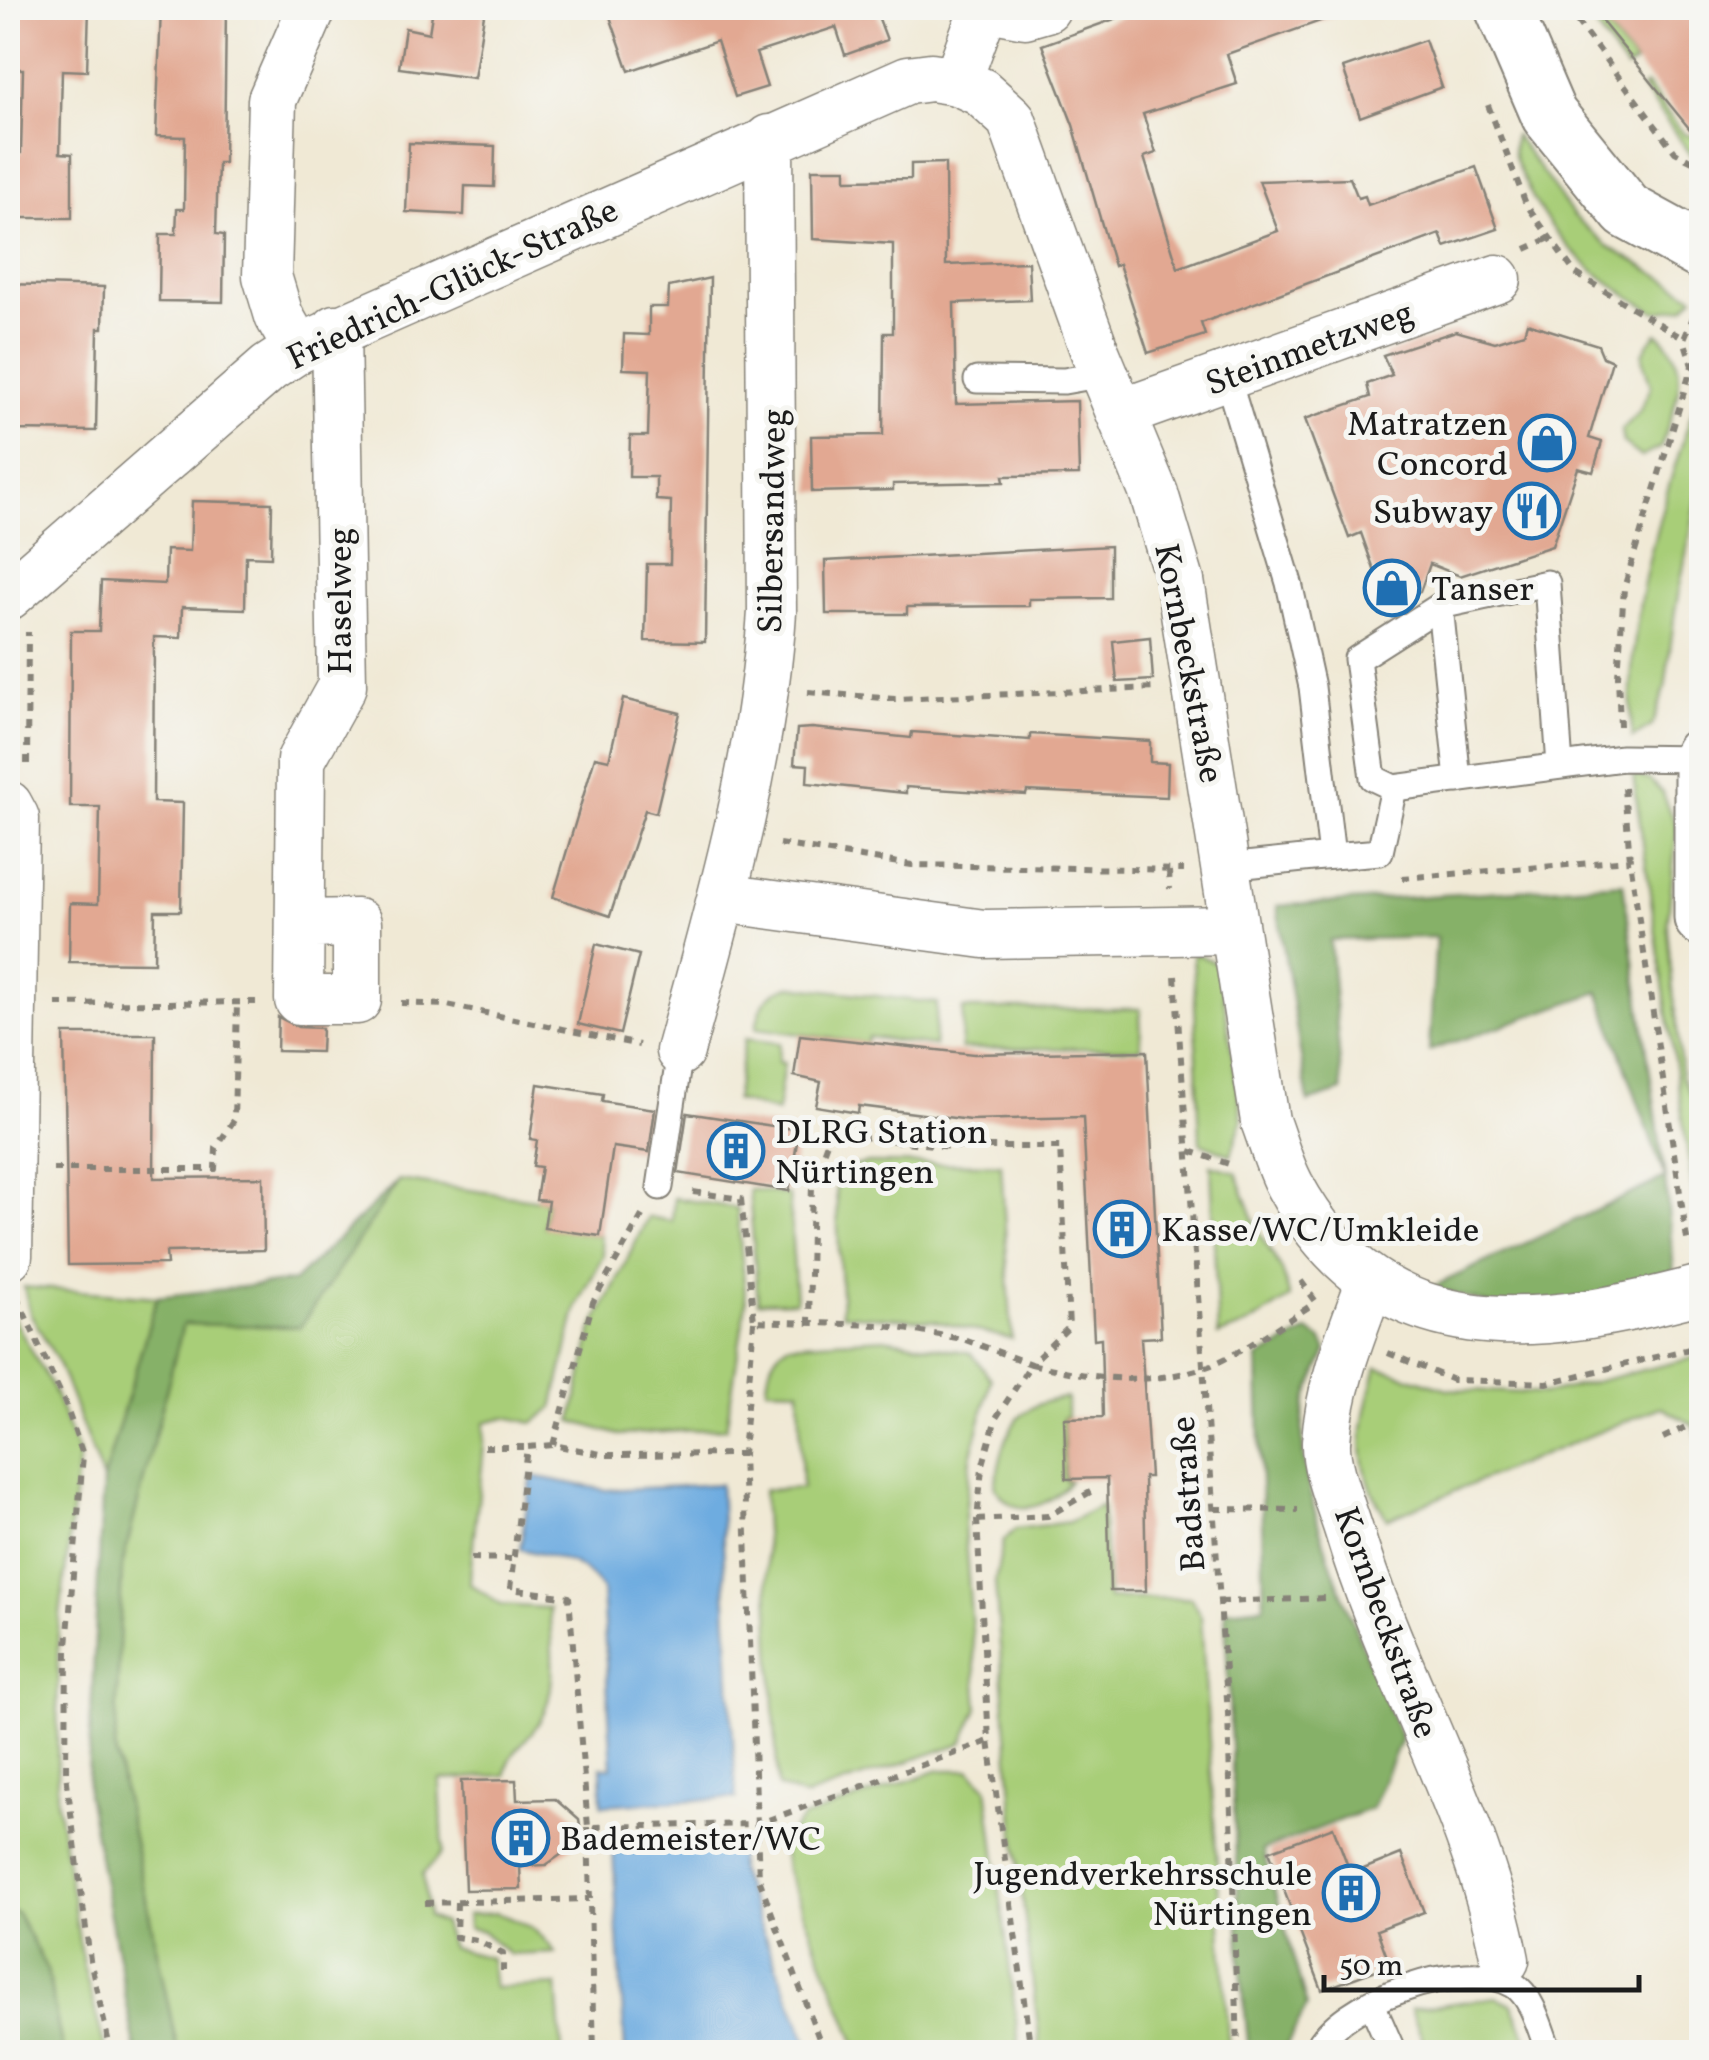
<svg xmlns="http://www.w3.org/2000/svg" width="1709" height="2060" viewBox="0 0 1709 2060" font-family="Vollkorn,serif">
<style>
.green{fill:#a8ce78;stroke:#62754a;stroke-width:2.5}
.forest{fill:#86b168;stroke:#516642;stroke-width:2.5}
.water{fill:#6eace0;stroke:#45647e;stroke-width:2.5}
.building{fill:#e2a892}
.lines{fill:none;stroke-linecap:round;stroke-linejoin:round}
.lane-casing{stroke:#868278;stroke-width:29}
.street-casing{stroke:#868278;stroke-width:51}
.secondary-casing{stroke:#868278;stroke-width:59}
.primary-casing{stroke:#868278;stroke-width:59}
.path{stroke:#868278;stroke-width:6;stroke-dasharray:8 8;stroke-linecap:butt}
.lane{stroke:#fff;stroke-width:25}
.street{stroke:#fff;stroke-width:48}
.secondary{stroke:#fff;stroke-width:55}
.primary{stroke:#fff;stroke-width:55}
.labels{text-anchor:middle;stroke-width:10;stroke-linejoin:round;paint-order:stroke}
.street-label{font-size:35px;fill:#1c1c1c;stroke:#f6f6f2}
.poi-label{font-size:35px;fill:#1c1c1c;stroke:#f6f6f2;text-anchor:start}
</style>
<rect width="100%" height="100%" fill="#f6f6f2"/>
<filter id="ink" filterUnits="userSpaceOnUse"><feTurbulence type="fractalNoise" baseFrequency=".01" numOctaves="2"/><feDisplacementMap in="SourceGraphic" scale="20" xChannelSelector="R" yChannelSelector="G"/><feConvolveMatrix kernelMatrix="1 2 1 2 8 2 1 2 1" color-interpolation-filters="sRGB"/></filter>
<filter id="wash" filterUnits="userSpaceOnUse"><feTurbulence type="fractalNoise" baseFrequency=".0048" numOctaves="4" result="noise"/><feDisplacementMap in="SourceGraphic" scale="40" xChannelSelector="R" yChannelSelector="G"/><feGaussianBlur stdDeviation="2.25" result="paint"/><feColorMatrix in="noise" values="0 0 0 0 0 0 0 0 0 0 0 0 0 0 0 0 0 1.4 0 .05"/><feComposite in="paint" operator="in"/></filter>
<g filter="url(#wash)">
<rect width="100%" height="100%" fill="#f0e9d5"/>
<g class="green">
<path d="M1581 8H1590L1635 63 1626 69Z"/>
<path d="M1646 85 1684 134 1701 138V159L1692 156 1642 88Z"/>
<path d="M1515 135 1574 216 1606 245 1694 296 1684 307 1656 312C1597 279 1552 242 1524 180 1516 164 1510 153 1515 135Z"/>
<path d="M1657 333C1696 365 1674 406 1661 447L1641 457 1623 443 1621 431 1639 412 1651 387C1645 361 1634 357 1657 333Z"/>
<path d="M1701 385V479L1675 611 1665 689 1652 726 1632 738C1623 616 1664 499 1701 385Z"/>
<path d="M1633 775 1650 780 1663 794 1677 827 1667 929 1682 1078 1695 1104 1701 1145V1203L1696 1212Z"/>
<path d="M1193 952 1216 963 1220 973 1242 1119 1231 1155 1200 1143Z"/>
<path d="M791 986 937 1003 934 1046 868 1037 866 1043 756 1028C760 1005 766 992 791 986Z"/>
<path d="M963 1009H1140L1141 1048 961 1049Z"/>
<path d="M745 1039 780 1043 778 1062 784 1063 777 1112 735 1100Z"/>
<path d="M868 1163 1001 1164 1012 1339 934 1321 842 1314 836 1188 850 1167Z"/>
<path d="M1211 1165 1236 1172 1259 1233 1282 1270 1290 1298 1249 1324 1218 1336Z"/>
<path d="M399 1180 548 1201 544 1227 600 1236 603 1256 577 1306 553 1408 533 1423 506 1417 485 1422C484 1476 472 1529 470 1584L501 1605 549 1608C551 1644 559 1688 540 1721 529 1740 508 1751 506 1775L440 1780 443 1852 423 1874 428 1917 443 1923 451 1948 490 1958 494 1988 557 1985 562 2052H178L115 1751 122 1566 183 1323 300 1327Z"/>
<path d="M749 1189 789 1195 796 1301 758 1302Z"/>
<path d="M674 1198 737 1208 746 1303 726 1428 619 1435 572 1421 592 1331 648 1217 672 1221Z"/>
<path d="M24 1287 157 1297 103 1480 57 1360 30 1313Z"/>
<path d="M8 1308 52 1387 79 1455 58 1633 57 1801 83 1965 106 2052H63L47 1970 17 1913 8 1911Z"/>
<path d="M884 1338 971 1353 991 1379 971 1457 964 1525 978 1708 962 1743 805 1797 778 1787 763 1490 802 1488 799 1389 767 1388C768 1368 771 1356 787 1344Z"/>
<path d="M1701 1356V1446L1693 1425 1660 1407 1387 1519C1352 1461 1359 1431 1377 1367L1448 1389 1544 1394Z"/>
<path d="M1067 1398V1417L1063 1418 1065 1480 1070 1481C1050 1507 1014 1522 995 1486 1005 1437 1009 1403 1067 1398Z"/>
<path d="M1102 1505 1108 1599 1191 1598 1201 1617 1229 2052H1041L1015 1835 995 1582 1003 1542 1015 1529 1069 1522Z"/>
<path d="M939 1770H970L987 1787 1020 2052H859L786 1869 782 1842 803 1818Z"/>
<path d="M496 1913C522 1922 540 1929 555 1953L510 1955 482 1931 468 1928 467 1915Z"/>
<path d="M1497 1997 1512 2004 1532 2052H1427L1411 2009Z"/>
</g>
<g class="forest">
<path d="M1623 883 1665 1178 1674 1271 1594 1304 1521 1314 1432 1287 1665 1178 1599 992 1429 1051 1436 937 1330 940 1342 1091 1308 1102 1277 906Z"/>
<path d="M399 1180 300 1327 183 1324 122 1566 115 1751 178 2052H136L87 1794 103 1480 157 1297 294 1281Z"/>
<path d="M1308 1331 1322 1340 1327 1350C1320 1368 1309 1388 1305 1407 1287 1490 1370 1659 1401 1739L1372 1808 1263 1850 1307 2006 1283 2052H1249L1241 1971 1225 1610 1264 1606 1258 1358Z"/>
<path d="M8 1911 17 1913 47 1970 63 2052H8Z"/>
</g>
<g class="water">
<path d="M532 1476 606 1490 720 1484 736 1798 602 1805 601 1767H612L602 1589C583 1559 552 1557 520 1549Z"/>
<path d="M739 1848V1872L811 2052H625L613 1852Z"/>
</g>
<g id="blocks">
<g class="building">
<path d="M15 8H89L87 71 62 70 60 153 72 154V218H8V153H21L23 69H13Z"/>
<path d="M161 8H226L224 163H218L216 234 224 235 223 302 159 301 160 234H176L177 209H184L185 137 156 136Z"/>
<path d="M433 8H485L474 78 399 68 405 28 429 33Z"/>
<path d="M607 8H875L887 40 845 55 836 27 756 53 767 87 735 97 717 41 629 71Z"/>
<path d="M1145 8H1345L1346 12 1227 54 1237 84 1143 114 1156 153 1144 157 1178 268 1278 231 1259 181 1350 178 1358 198 1365 196 1368 205 1476 167 1498 229 1445 247 1440 234 1201 323 1205 335 1148 353 1119 264 1114 266 1073 125 1042 45Z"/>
<path d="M1591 8H1702V144Z"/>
<path d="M1425 40 1442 87 1360 117 1343 68Z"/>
<path d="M409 143 495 146 494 187 465 186 464 215 406 212Z"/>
<path d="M945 163 946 265 1028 262 1030 300 954 303 956 404 1077 401 1079 475 1003 476 1004 482 893 484V490L812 492 811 436 883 435 884 333H893V244L813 239 812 169H846V180L911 179V164Z"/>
<path d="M710 278 705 642 645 641 647 564H670L671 501 656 500V477H629L630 436H648L650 370 623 369 624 334 649 335V307H668L669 287Z"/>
<path d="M8 284 104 287 103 328H98L96 431 8 430Z"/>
<path d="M1527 323 1598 345 1603 357 1612 361 1589 438 1602 442 1593 472 1578 468 1552 546 1460 576 1430 564 1420 592 1386 603 1361 533 1349 538 1305 419 1370 397 1367 384 1392 375 1383 355 1456 331 1495 342 1524 333Z"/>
<path d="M192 501 272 503 271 557 246 556 245 609 182 607 181 638 154 637 153 802 183 803 181 911H155L154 963 69 962 70 903 98 904 100 807H70L71 631H99L101 581 165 584 166 550 190 551Z"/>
<path d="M1110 546V598L1029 599V606L907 607V614H826L825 561Z"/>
<path d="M1150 637 1153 680 1117 682 1113 641Z"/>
<path d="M623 699 680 713 656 813 645 810 610 916 553 897 595 757 609 760Z"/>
<path d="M812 728 911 738 912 732 1030 740V734L1150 741V762L1168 763 1167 797 1027 791 1026 795 906 787V793L807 783 808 765 794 764 797 729Z"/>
<path d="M596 944 639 955 620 1034 578 1024Z"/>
<path d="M278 1017 298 1027 322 1028 321 1052 277 1051Z"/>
<path d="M64 1034H155L154 1178 263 1177 264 1250 166 1252 167 1264 68 1265Z"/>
<path d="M800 1035 974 1054 1147 1051 1161 1337 1141 1338 1150 1477H1144L1146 1591H1110L1107 1478 1066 1479 1064 1418 1103 1417 1101 1338 1094 1339 1083 1117 970 1120 859 1106 858 1113 816 1106 821 1082 794 1076Z"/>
<path d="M538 1084 603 1094 602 1101 655 1109 649 1152 613 1147 600 1236 544 1228 548 1201 536 1200 541 1167 533 1166 537 1140 530 1139Z"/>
<path d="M687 1113 799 1130 789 1191 678 1173Z"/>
<path d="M516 1780 517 1800 555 1799 579 1820 581 1832 575 1845 546 1865 520 1866 521 1889 465 1890 461 1781Z"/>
<path d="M1333 1827 1351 1874 1401 1854 1424 1912 1377 1930 1390 1965 1322 1990 1269 1851Z"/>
</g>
</g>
</g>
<g filter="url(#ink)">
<use href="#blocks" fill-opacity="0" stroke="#868278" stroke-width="2.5"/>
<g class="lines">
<g class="lane-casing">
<g id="lane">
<path d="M977 380 1064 381 1104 374"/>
<path d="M1440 606 1458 780"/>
<path d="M1560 766 1547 583 1440 606 1357 659 1373 778 1394 788 1622 758 1701 759"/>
<path d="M1332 856 1380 852 1394 788"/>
<path d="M1226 867 1332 856 1312 687 1289 583 1227 377"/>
<path d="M660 1187 680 1051"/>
<path d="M1371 2002 1393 2052"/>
<path d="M1316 2052C1337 2001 1466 1956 1514 1985 1533 1997 1541 2032 1549 2052"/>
</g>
</g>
<g class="street-casing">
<g id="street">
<path d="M984 8 957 81 981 92 1011 119 1095 352 1154 494 1180 581 1265 1121C1273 1142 1279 1166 1290 1186 1382 1356 1542 1332 1702 1289"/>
<path d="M993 8 1025 14 1046 8"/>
<path d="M298 349 279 316 267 276 272 100 312 8"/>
<path d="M1122 413 1497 279"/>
<path d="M8 596 269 368 298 349 908 80 931 77 957 81"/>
<path d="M8 805 15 818 8 1256"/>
<path d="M722 898 984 934 1233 930"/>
<path d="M301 924 357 923V1000H299L301 760 342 686 336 329"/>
<path d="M680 1051C720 906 762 762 772 612L769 139"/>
<path d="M1371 1281C1352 1332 1329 1387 1326 1442 1325 1469 1341 1505 1349 1531 1393 1677 1476 1810 1505 1960"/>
</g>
</g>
<g class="secondary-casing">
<path id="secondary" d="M1503 8 1549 115 1627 211 1702 252"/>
</g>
<g class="primary-casing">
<path id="primary" d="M1702 755V918"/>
</g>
<g class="path">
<path d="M1567 8 1675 152 1702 166"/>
<path d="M1488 105 1526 204 1575 273 1684 339"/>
<path d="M1526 249 1548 239"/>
<path d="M1692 366 1702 368"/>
<path d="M808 692 895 699 1155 688"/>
<path d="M1620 726 1618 676 1624 588 1692 366 1684 339 1701 298"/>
<path d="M27 764 28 632"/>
<path d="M1624 788 1630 860 1688 1246"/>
<path d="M779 844 912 865 1184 870"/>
<path d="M1169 871 1170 889"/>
<path d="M1402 878 1630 860"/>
<path d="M1175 976 1228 1713 1238 2052"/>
<path d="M401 1003 447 1005 639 1045"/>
<path d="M56 1004 258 1002"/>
<path d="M1190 1151 1232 1165"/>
<path d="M53 1169H215L216 1148 234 1120 237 1003"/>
<path d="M693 1192 741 1199 754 1321 881 1325 963 1339 1031 1364 1069 1327 1060 1147H951L830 1134 812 1183 809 1322"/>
<path d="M1301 1281 1317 1303"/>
<path d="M17 1297 65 1403 83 1455 67 1646 66 1774 90 1960 111 2052"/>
<path d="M754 1321 743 1454 759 1879 824 2052"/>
<path d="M1388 1353 1453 1380 1547 1383 1702 1346"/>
<path d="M1663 1438 1702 1419"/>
<path d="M553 1445 593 1302 644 1212"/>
<path d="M484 1447H527"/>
<path d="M743 1454 606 1455 553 1445 527 1447 510 1589 569 1597 588 1827 757 1824 989 1741"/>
<path d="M1215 1509 1298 1510"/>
<path d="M977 1520 1048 1516 1092 1491"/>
<path d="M471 1558 513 1559"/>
<path d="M1220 1602 1326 1598"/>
<path d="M588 1827 594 2052"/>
<path d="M457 1902 456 1937 477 1940 503 1954V1971"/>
<path d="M425 1903 589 1899"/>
<path d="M1031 2052 989 1741 977 1520 982 1468 996 1418 1031 1364C1089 1377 1141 1387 1200 1369 1235 1359 1282 1323 1315 1303"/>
</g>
<use href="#lane" class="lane"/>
<use href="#street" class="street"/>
<use href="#secondary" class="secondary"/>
<use href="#primary" class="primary"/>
</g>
</g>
<defs>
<g id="shop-ring" transform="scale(2.875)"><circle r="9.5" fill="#f6f6f2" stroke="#1f6fb2" stroke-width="1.5"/><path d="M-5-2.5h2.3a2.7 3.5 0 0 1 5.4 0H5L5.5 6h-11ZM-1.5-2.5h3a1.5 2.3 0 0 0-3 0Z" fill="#1f6fb2"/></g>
<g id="restaurant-ring" transform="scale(2.875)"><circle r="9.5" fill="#f6f6f2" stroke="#1f6fb2" stroke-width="1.5"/><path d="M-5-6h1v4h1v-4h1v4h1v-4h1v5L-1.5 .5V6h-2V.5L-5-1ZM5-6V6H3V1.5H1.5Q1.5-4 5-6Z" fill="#1f6fb2"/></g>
<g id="building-ring" transform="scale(2.875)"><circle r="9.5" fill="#f6f6f2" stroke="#1f6fb2" stroke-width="1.5"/><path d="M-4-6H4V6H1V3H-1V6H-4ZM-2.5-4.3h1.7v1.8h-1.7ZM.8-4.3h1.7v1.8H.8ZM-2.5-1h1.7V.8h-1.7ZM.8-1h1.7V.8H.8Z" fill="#1f6fb2"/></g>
</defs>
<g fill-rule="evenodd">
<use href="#shop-ring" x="1547" y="443"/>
<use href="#restaurant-ring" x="1532" y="511"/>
<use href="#shop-ring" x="1392" y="588"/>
<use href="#building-ring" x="736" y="1151"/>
<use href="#building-ring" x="1122" y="1229"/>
<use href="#building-ring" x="521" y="1838"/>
<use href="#building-ring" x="1351" y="1893"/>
</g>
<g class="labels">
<g class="street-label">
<text transform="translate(452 283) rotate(-25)" y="12">Friedrich-Glück-Straße</text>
<text transform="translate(1309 347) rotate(-20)" y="12">Steinmetzweg</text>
<text transform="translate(771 521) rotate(-89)" y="12">Silbersandweg</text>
<text transform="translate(339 601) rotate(-90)" y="12">Haselweg</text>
<text transform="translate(1190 663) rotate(79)" y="12">Kornbeckstraße</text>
<text transform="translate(1187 1494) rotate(-94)" y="12">Badstraße</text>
<text transform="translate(1387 1622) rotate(70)" y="12">Kornbeckstraße</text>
</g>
<g class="poi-label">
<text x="1508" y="435" text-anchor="end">Matratzen<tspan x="1508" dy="40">Concord</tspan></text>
<text x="1493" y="523" text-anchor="end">Subway</text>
<text x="1431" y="600">Tanser</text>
<text x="775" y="1143">DLRG Station<tspan x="775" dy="40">Nürtingen</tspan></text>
<text x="1161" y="1241">Kasse/WC/Umkleide</text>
<text x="560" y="1850">Bademeister/WC</text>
<text x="1312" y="1885" text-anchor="end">Jugendverkehrsschule<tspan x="1312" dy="40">Nürtingen</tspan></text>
</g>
</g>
<rect width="1709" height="2060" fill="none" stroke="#f6f6f2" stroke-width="40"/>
<path d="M1324 1975v15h315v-15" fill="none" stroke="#1c1c1c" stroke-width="5"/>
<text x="1339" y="1975" font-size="30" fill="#1c1c1c" stroke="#f6f6f2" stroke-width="8" paint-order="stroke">50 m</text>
</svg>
